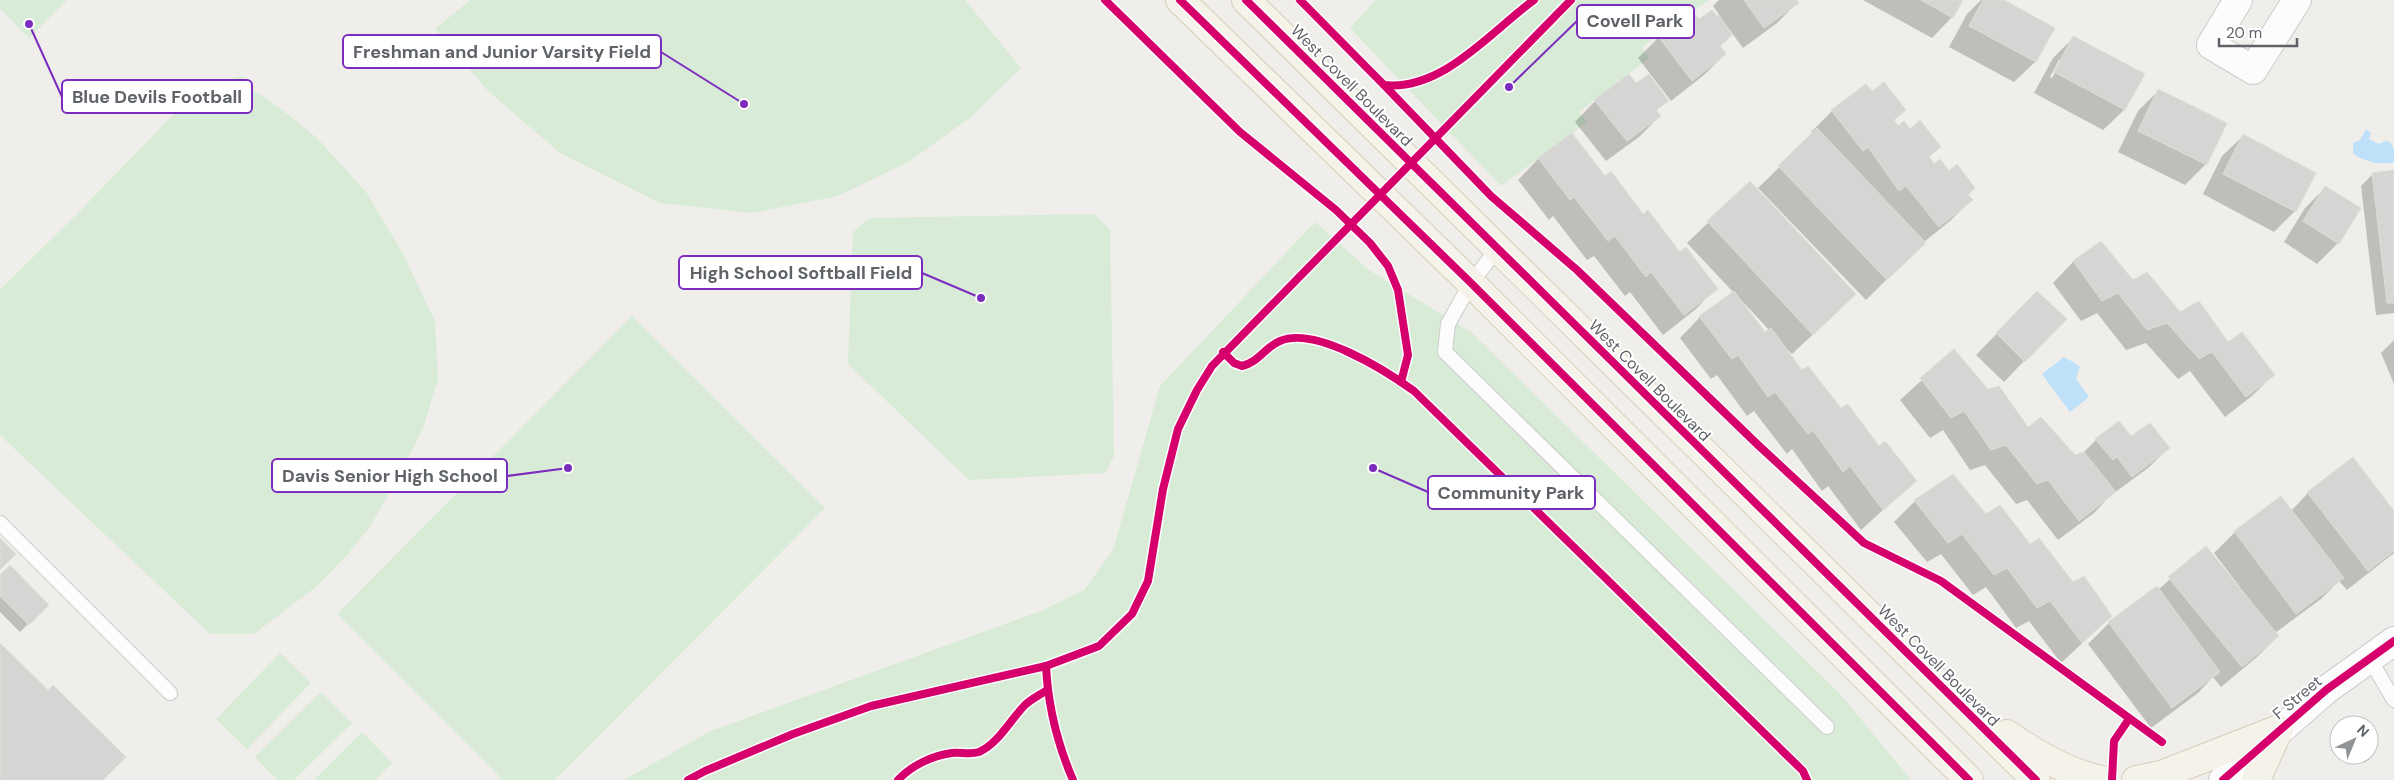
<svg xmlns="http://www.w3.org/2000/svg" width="2394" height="780" viewBox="0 0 2394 780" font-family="'DM Sans',sans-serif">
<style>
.green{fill:#d8ebd6}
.water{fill:#bfe0f9}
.shadow{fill:#0003;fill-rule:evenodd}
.building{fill:#d6d5d3;stroke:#deddd9}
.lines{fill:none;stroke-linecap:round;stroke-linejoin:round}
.service-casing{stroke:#cbcccc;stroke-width:16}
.minor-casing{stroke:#cbcccc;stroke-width:30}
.tertiary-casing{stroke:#cbcccc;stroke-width:30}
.primary-casing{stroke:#d7ceb8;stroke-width:30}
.service{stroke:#fdfcfc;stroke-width:14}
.minor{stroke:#fdfcfc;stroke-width:28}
.tertiary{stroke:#fdfcfc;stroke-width:28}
.primary{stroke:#f4f2e9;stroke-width:28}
.cycleway-casing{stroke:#fff;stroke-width:11}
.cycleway{stroke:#d6006c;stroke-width:8}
.labels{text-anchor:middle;stroke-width:4;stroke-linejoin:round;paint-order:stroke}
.street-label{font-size:16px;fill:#5f6368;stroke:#fff}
.leader{fill:none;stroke:#7b2cbf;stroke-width:2}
.callout-dot{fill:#7b2cbf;stroke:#fff;stroke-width:2}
.callout{fill:#fff;stroke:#7b2cbf;stroke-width:2}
.callout-label{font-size:18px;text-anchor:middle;font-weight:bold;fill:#5f6368}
</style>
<rect width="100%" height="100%" fill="#efeeea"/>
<g class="green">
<path d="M0 0H67L29 38 0 9Z"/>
<path d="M470 0H965L1021 68 972 116 910 161 838 196 752 213 660 203 560 153 489 92 435 29Z"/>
<path d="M1376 0H1709L1642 47 1649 58 1579 112 1587 122 1501 186 1350 28Z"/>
<path d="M243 76 249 87 281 109 317 138 366 192 402 252 435 321 438 380 423 428 399 476 371 525 348 554 317 586 254 634H210L0 435V290L77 214 202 85Z"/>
<path d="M1094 214 1110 230 1114 456 1105 473 969 480 848 364 853 232 869 218Z"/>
<path d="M1315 222 1369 270 1472 333 1841 695 1911 780H624L711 731 1041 611 1084 590 1113 550 1160 386Z"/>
<path d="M632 316 825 508 555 780H503L337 614Z"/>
<path d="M280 653 311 683 247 749 216 719Z"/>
<path d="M321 692 352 723 294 780H277L255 757Z"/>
<path d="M362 732 392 763 375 780H314Z"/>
</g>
<g class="water">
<path d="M2366 129 2371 133 2369 139 2379 144 2385 141 2390 142 2394 149V162C2383 166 2361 161 2353 153V143L2360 140Z"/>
<path d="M2064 357 2080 366 2076 379 2089 397 2070 412 2042 374Z"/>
</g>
<g class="shadow">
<path d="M1719 0H1796L1798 2 1777 23 1743 48 1726 25 1724 26 1719 46 1725 54 1704 75 1671 101 1638 58 1659 37 1692 12 1699 21 1716 18 1720 16 1713 6Z"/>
<path d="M1863 0H1962L1952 17 1932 38Z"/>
<path d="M1981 0H2001L2053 28 2035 62 2014 82 1949 47 1967 14Z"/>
<path d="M2074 37 2143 74 2124 110 2103 130 2034 93 2053 58ZM2059 60H2062L2052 78 2050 77Z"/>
<path d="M1636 85 1667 101 1656 111 1660 116 1639 137 1606 161 1575 122 1595 101Z"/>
<path d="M1866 86 1872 93 1904 110 1893 121 1898 128 1910 131 1939 147 1928 158 1971 200 1950 221 1924 242 1866 300 1758 188 1813 134 1811 132 1832 111Z"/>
<path d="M2158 91 2206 164 2185 185 2118 152 2138 111Z"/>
<path d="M1572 135 1604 177 1716 288 1696 309 1663 335 1630 292 1625 296 1594 256 1587 260 1553 216 1549 220 1518 180 1538 159Z"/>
<path d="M2243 136 2295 211 2274 232 2203 194 2222 156Z"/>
<path d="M2394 172V313L2376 315 2361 186 2373 174Z"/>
<path d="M1749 183 1834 315 1792 354 1788 350 1787 351 1802 372 1915 481 1861 530 1828 486 1822 491 1792 449 1787 454 1754 411 1747 416 1717 375 1711 379 1680 338 1700 317 1734 293 1687 243ZM1743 302 1769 330 1765 334 1742 304Z"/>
<path d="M2326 187 2338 243 2317 264 2284 242 2305 208Z"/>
<path d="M2101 242 2132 281 2273 375 2252 396 2225 417 2190 371 2178 379 2146 343 2126 350 2097 313 2081 321 2053 283 2073 262Z"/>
<path d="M2017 313 2024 361 2004 382 1976 355Z"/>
<path d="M2394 340V384L2381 353Z"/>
<path d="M1954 351 1988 391 2028 428 2074 456 2082 454 2096 440 2130 438 2169 448 2148 468 2110 496 2094 513 2058 540 2027 500 2016 504 1985 465 1970 470 1943 430 1930 438 1900 400Z"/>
<path d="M1953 475 1985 516 2030 546 2090 636 2061 663 2029 621 2016 628 1986 587 1973 595 1941 554 1927 562 1894 522 1915 501Z"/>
<path d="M2308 493 2394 513V553L2347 590 2339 581 2321 599 2275 633 2278 636 2257 657 2221 687 2213 677 2198 693 2151 728 2088 644 2109 623 2158 590 2205 548 2238 588 2240 587 2214 553 2235 532 2281 497 2291 511Z"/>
<path d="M0 577 47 605 20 632 0 612Z"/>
</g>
<g class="building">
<path d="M1744 0H1797L1799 3 1764 28Z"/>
<path d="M1921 0H1963L1953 18Z"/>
<path d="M1983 0H2004L2055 28 2036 62 1969 26Z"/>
<path d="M1712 10 1717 16 1719 15 1732 35 1720 46 1726 54 1692 81 1658 36 1692 11 1699 19Z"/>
<path d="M2073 36 2145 74 2125 110 2054 72Z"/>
<path d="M1629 74 1636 83 1649 74 1669 101 1656 110 1661 116 1627 141 1594 100Z"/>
<path d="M1884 82 1906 110 1894 120 1898 126 1904 121 1910 129 1920 120 1941 147 1929 156 1934 164 1940 159 1949 171 1957 164 1975 188 1968 195 1973 200 1939 227 1906 186 1899 191 1868 147 1863 151 1831 110 1866 84 1872 91Z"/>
<path d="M2158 89 2227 123 2207 165 2138 131Z"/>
<path d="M1817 128 1926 243 1887 280 1778 166Z"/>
<path d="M1572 133 1605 176 1611 171 1643 214 1648 210 1680 252 1686 247 1718 289 1684 315 1651 272 1646 277 1615 236 1608 241 1574 197 1570 200 1538 158Z"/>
<path d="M2243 134 2316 173 2296 212 2223 174Z"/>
<path d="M2394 170V303H2387L2372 173Z"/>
<path d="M1750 181 1856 294 1813 335 1707 221Z"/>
<path d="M2325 186 2361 208 2339 244 2303 221Z"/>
<path d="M2101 241 2133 280 2147 272 2180 312 2199 301 2228 342 2242 332 2275 375 2246 397 2212 352 2199 359 2167 323 2147 330 2118 293 2102 301 2073 261Z"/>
<path d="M1734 291 1765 332 1771 328 1802 370 1808 366 1841 408 1848 404 1879 446 1885 441 1917 481 1883 510 1850 466 1843 472 1813 430 1808 434 1775 392 1768 397 1738 355 1732 359 1699 316Z"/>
<path d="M2037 291 2067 319 2025 362 1996 333Z"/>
<path d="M1954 349 1988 389 1999 386 2028 427 2041 417 2075 455 2084 452 2116 492 2079 521 2048 480 2037 484 2006 445 1991 450 1964 411 1951 418 1920 378Z"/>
<path d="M2119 421 2131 436 2150 423 2170 448 2132 477 2117 457 2113 460 2095 439Z"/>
<path d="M2353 457 2394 511V551L2368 571 2307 492Z"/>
<path d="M1953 474 1986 514 2000 505 2030 544 2039 538 2073 582 2084 576 2112 616 2082 643 2050 601 2037 608 2007 568 1994 575 1962 534 1948 543 1914 500Z"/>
<path d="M2281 496 2344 578 2296 614 2234 531Z"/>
<path d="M0 538 16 554 0 570Z"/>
<path d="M2206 546 2279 636 2242 667 2168 577Z"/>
<path d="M10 565 49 605 29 625 0 596V575Z"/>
<path d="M2157 586 2220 672 2172 708 2108 622Z"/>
<path d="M0 643 48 690 53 685 126 757 103 780H0Z"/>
</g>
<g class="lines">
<g class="service-casing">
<g id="service">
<path d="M1497 249 1471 283 1448 324 1445 352 1827 727"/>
<path d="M0 523 170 693"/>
<path d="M2369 658 2394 700"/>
</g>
</g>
<g class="minor-casing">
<path id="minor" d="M2238 0 2211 45 2253 70 2297 0"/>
</g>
<g class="tertiary-casing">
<path id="tertiary" d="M2223 780 2326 690 2394 641"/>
</g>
<g class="primary-casing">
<g id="primary">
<path d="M1180 0 1471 283 1969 780"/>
<path d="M1246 0 2036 780"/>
<path d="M2007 734C2036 754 2066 772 2101 780"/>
<path d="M2136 780 2161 775 2279 729"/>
<path d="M2256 780 2279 729"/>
</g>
</g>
<use href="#service" class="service"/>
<use href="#minor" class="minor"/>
<use href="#tertiary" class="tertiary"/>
<use href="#primary" class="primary"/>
<g class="cycleway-casing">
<g id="cycleway">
<path d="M1105 0 1240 132 1336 210 1370 243 1388 266 1398 290 1408 355 1401 382"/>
<path d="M1180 0 1471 283 1969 780"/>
<path d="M1246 0 2036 780"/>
<path d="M1300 0 1384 85C1443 91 1490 32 1534 0"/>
<path d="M1384 85 1491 196 1577 270 1757 444 1864 543 1941 581 2162 742"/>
<path d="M1223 352 1234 363 1242 366C1259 362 1265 347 1280 341 1315 326 1385 370 1414 391L1803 771 1807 780"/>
<path d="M1046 666C1048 706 1057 743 1073 780"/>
<path d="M688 780 705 771 793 734 871 706 1046 666 1099 646 1132 614 1148 581 1163 489 1178 429 1197 390 1212 366 1571 0"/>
<path d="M898 780C911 766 933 755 952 753 961 752 970 755 979 752 998 744 1011 719 1025 705 1031 699 1040 695 1047 690"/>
<path d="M2112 780 2114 741 2129 719"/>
<path d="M2223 780 2326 690 2394 641"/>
</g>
</g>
<use href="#cycleway" class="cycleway"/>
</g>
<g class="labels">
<g class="street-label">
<text transform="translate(1352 85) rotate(45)" y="6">West Covell Boulevard</text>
<text transform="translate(1650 380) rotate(45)" y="6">West Covell Boulevard</text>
<text transform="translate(1939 665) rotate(45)" y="6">West Covell Boulevard</text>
<text transform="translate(2297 697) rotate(-40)" y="6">F Street</text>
</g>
</g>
<path class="leader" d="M1509 87L1577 21M744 104L661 52M29 24L62 97M981 298L922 273M568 468L507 476M1373 468L1428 492"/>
<g class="callout-dot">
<circle cx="1509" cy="87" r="5"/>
<circle cx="744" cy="104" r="5"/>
<circle cx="29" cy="24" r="5"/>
<circle cx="981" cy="298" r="5"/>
<circle cx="568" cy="468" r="5"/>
<circle cx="1373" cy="468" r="5"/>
</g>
<g class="callout">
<rect x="1577" y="5" width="117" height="33" rx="5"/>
<rect x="343" y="35" width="318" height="33" rx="5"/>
<rect x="62" y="80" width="190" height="33" rx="5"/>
<rect x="679" y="256" width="243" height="33" rx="5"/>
<rect x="272" y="459" width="235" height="33" rx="5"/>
<rect x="1428" y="476" width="167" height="33" rx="5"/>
</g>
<g class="callout-label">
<text x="1635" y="27">Covell Park</text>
<text x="502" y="58">Freshman and Junior Varsity Field</text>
<text x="157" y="103">Blue Devils Football</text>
<text x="801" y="279">High School Softball Field</text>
<text x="390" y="482">Davis Senior High School</text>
<text x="1511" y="499">Community Park</text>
</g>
<g transform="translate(2354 740) rotate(44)"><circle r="24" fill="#ffffff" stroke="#bfc1c3"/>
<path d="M0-4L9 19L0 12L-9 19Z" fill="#919496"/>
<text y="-8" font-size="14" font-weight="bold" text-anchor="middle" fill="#5f6368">N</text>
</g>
<path d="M2219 38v8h78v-8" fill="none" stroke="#5f6368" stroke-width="2.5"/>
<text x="2226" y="38" font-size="15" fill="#5f6368" stroke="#ffffff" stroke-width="4" paint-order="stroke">20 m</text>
</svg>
